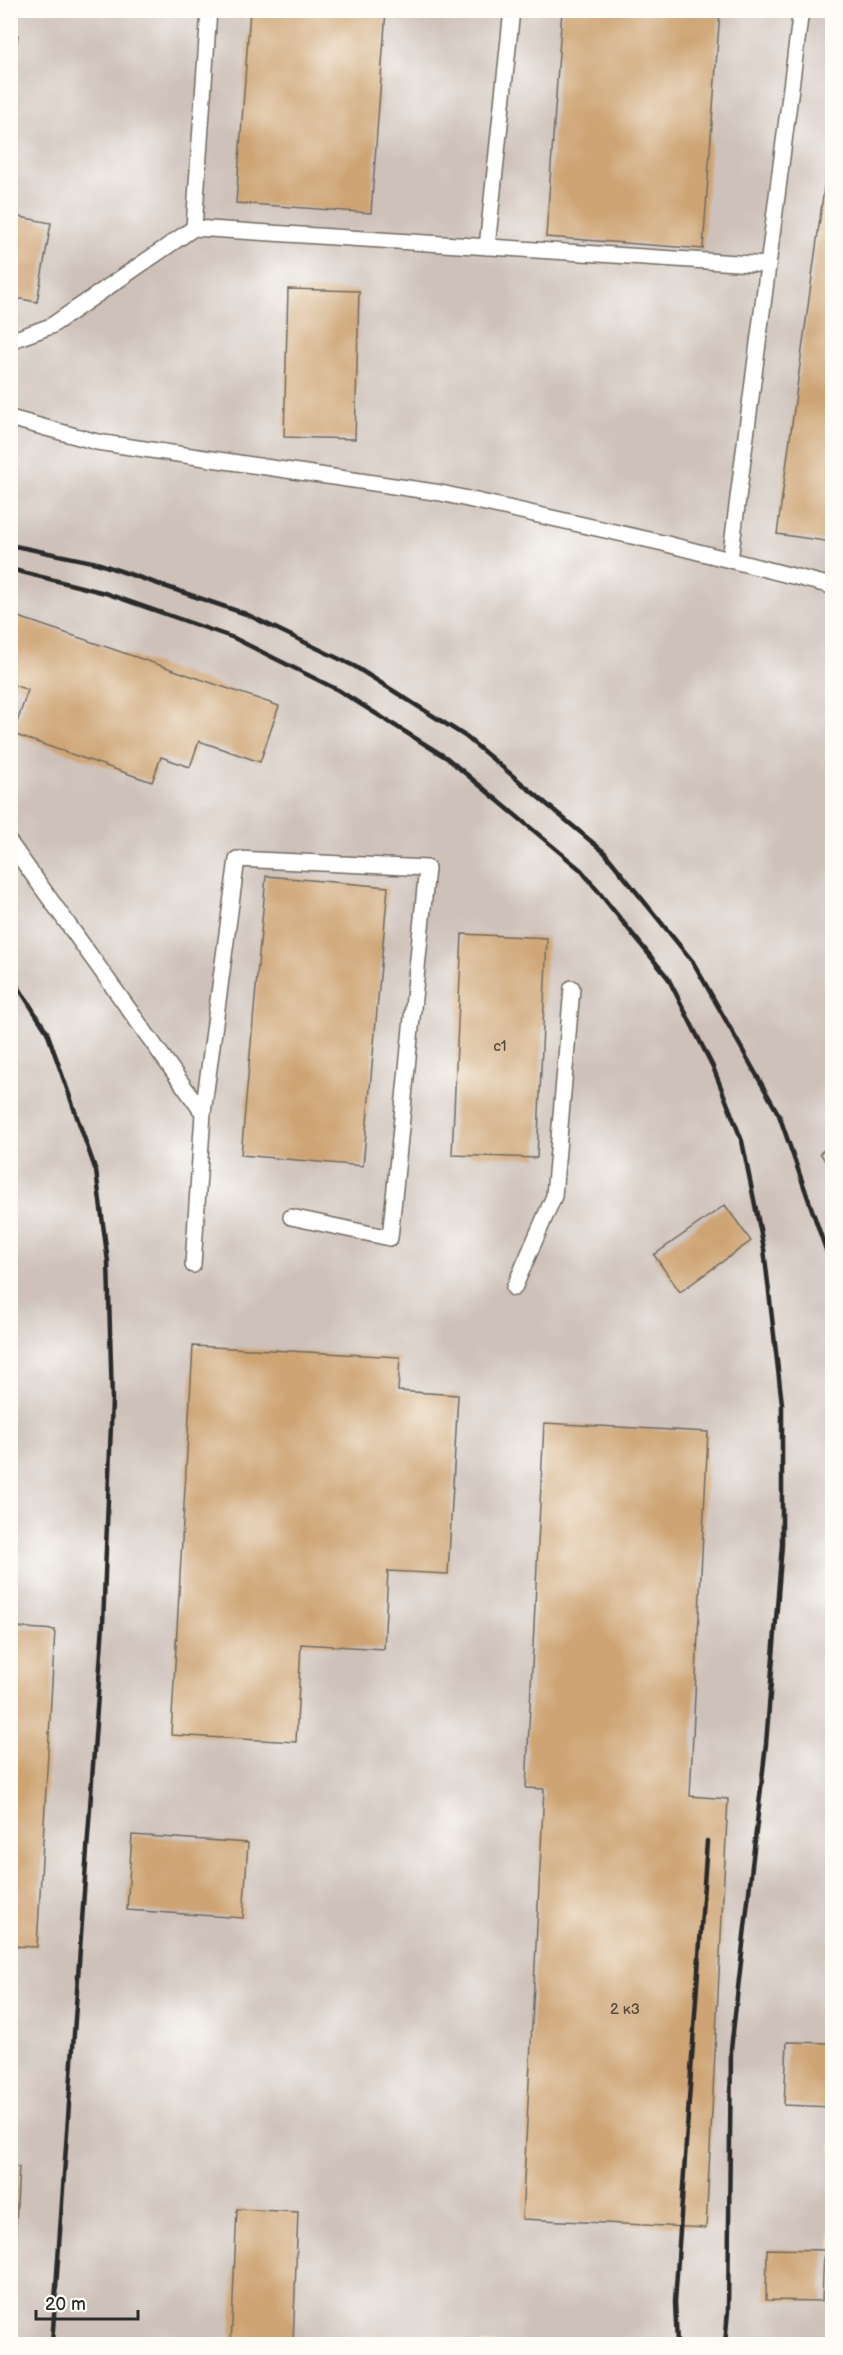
<svg xmlns="http://www.w3.org/2000/svg" width="843" height="2355" viewBox="0 0 843 2355" font-family="'Balsamiq Sans',sans-serif">
<style>
.industrial{fill:#cec1ba}
.building{fill:#cea474}
.lines{fill:none;stroke-linecap:round;stroke-linejoin:round}
.service-casing{stroke:#716b61;stroke-width:18}
.service{stroke:#fff;stroke-width:15}
.rail{stroke:#2b2b2b;stroke-width:4.5}
.labels{text-anchor:middle;stroke-width:6;stroke-linejoin:round;paint-order:stroke}
.number-label{font-size:15px;fill:#54493d}
</style>
<rect width="100%" height="100%" fill="#fdfcf7"/>
<filter id="ink" filterUnits="userSpaceOnUse"><feTurbulence type="fractalNoise" baseFrequency=".0167" numOctaves="2"/><feDisplacementMap in="SourceGraphic" scale="12" xChannelSelector="R" yChannelSelector="G"/><feConvolveMatrix kernelMatrix="1 2 1 2 8 2 1 2 1" color-interpolation-filters="sRGB"/></filter>
<filter id="wash" filterUnits="userSpaceOnUse"><feTurbulence type="fractalNoise" baseFrequency=".008" numOctaves="4" result="noise"/><feDisplacementMap in="SourceGraphic" scale="24" xChannelSelector="R" yChannelSelector="G"/><feGaussianBlur stdDeviation="1.35" result="paint"/><feColorMatrix in="noise" values="0 0 0 0 0 0 0 0 0 0 0 0 0 0 0 0 0 1.4 0 .05"/><feComposite in="paint" operator="in"/></filter>
<g filter="url(#wash)">
<rect width="100%" height="100%" fill="#f3e2c6"/>
<rect class="industrial" x="11" y="11" width="821" height="2333"/>
<g id="blocks">
<g class="building">
<path d="M250 10H386L371 213 236 203Z"/>
<path d="M562 10H720L703 249 546 237Z"/>
<path d="M10 33 18 35 12 69H10Z"/>
<path d="M831 137H832V542L777 534Z"/>
<path d="M10 215 51 223 37 302 10 297Z"/>
<path d="M288 289 359 291 355 439 284 437Z"/>
<path d="M10 614 279 706 260 762 199 741 190 767 161 757 152 782 13 734 28 690 10 684Z"/>
<path d="M266 876 388 887 363 1166 241 1155Z"/>
<path d="M462 934 547 938 537 1158 452 1155Z"/>
<path d="M832 1144V1171L820 1153Z"/>
<path d="M725 1205 751 1241 680 1292 654 1255Z"/>
<path d="M193 1346 400 1357 398 1391 458 1395 448 1574 388 1571 384 1649 301 1644 296 1742 171 1735Z"/>
<path d="M544 1423 708 1432 690 1796 728 1799 706 2228 522 2219 544 1789 526 1788Z"/>
<path d="M10 1627 55 1630 37 1947 10 1946Z"/>
<path d="M132 1835 248 1843 243 1918 127 1910Z"/>
<path d="M787 2042 832 2043V2107L784 2105Z"/>
<path d="M10 2166 19 2167 12 2299H10Z"/>
<path d="M237 2209 298 2212 293 2344H231Z"/>
<path d="M767 2249 824 2250 822 2301 766 2300Z"/>
</g>
</g>
</g>
<g filter="url(#ink)">
<use href="#blocks" fill-opacity="0" stroke="#716b61" stroke-width="1.5"/>
<g class="lines">
<g class="service-casing">
<g id="service">
<path d="M194 228 209 10"/>
<path d="M487 247 512 10"/>
<path d="M10 341 51 326 194 228 768 265"/>
<path d="M10 418 97 442 441 493 663 543 832 586"/>
<path d="M730 560 801 10"/>
<path d="M10 843 203 1113 193 1265"/>
<path d="M203 1113 237 859 427 868 390 1238 291 1217"/>
<path d="M514 1288 554 1196 572 988"/>
</g>
</g>
<use href="#service" class="service"/>
<g class="rail">
<path d="M10 545 97 563 246 614 354 666 465 736 604 852 693 962 779 1115 832 1267"/>
<path d="M10 569 105 593 234 638 338 690 447 758 581 870 668 978 713 1067 742 1141 764 1249 782 1404V1545L766 1744 731 2049 728 2311 725 2344"/>
<path d="M10 974 47 1032 96 1171 108 1262 112 1400 103 1624 52 2344"/>
<path d="M677 2344 675 2302 707 1841"/>
</g>
</g>
</g>
<g class="labels">
<g class="number-label">
<text x="500" y="1051">с1</text>
<text x="625" y="2014">2 к3</text>
</g>
</g>
<rect width="843" height="2355" fill="none" stroke="#fdfcf7" stroke-width="36"/>
<path d="M36 2310v9h102v-9" fill="none" stroke="#2b2b2b" stroke-width="3"/>
<text x="45" y="2310" font-size="18" fill="#2b2b2b" stroke="#fdfcf7" stroke-width="4.5" paint-order="stroke">20 m</text>
</svg>
